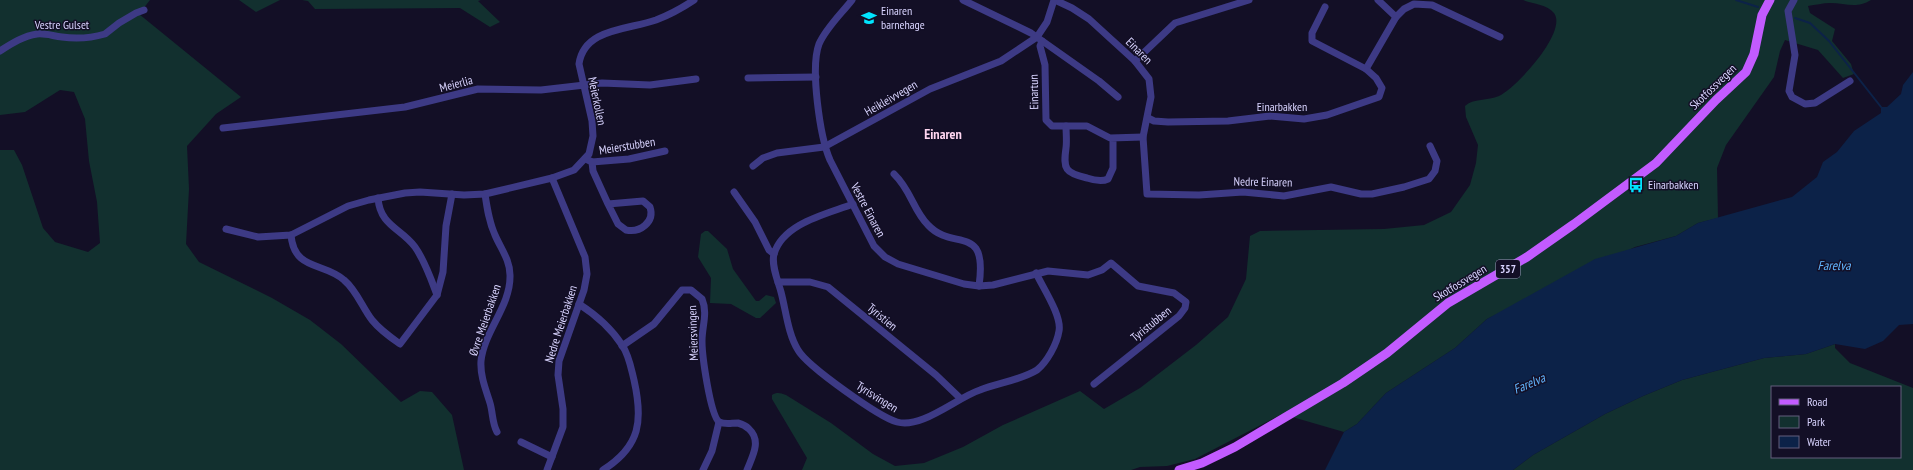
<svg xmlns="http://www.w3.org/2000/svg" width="1913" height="470" viewBox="0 0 1913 470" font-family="'PT Sans Narrow',sans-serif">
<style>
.green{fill:#12302f;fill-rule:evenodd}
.water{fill:#0c2248}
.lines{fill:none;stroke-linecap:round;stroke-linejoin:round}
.stream{stroke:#0c2248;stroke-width:2}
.minor{stroke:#3d3a85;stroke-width:7}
.major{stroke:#c25bff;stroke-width:9}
.labels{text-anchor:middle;stroke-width:3;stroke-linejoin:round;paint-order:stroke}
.shield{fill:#130f26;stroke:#9e99be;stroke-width:1}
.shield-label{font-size:11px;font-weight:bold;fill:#d9d4ff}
.poi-label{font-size:12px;fill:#d9d4ff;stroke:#130f26;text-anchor:start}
.street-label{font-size:12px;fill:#d9d4ff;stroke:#130f26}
.water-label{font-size:13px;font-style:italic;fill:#62b6ff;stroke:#130f26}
.quarter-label{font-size:14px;font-weight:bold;fill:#ffd6f0;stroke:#130f26}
</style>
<rect width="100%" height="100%" fill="#130f26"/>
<g class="green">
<path d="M0 0H150L139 14 241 97 216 114 187 146 189 189 186 244 199 262 272 298 310 320 341 344 401 402 420 391 432 392 452 415 464 470H0V150H14L22 165 43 228 55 242 88 252 100 243 97 202 89 161 85 119 74 92 60 90 25 112 0 115Z"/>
<path d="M239 0H280L256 12Z"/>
<path d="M302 0H481L478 1 500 22 490 27 460 8 315 9 308 1Z"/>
<path d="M1523 0H1871C1856 9 1846 3 1830 3 1823 3 1815 5 1808 6L1810 13 1835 29 1832 41 1851 64 1854 74 1843 78 1818 50 1785 40 1780 51 1774 77 1726 145 1717 168 1718 218 1698 223 1676 236 1635 247 1487 319 1455 348 1386 393 1357 424 1344 432 1282 414 1195 459 1167 466 1140 467 1131 470H802L807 458 772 399V395C777 392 780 393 786 395L831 423 873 454 895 466 924 463 963 447 1003 425 1080 391 1104 409 1140 388 1196 345 1228 317 1246 279 1250 236 1260 231 1384 229 1424 225 1451 212 1470 185 1476 163 1478 145 1466 117 1465 106C1473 98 1488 101 1499 96 1516 88 1568 32 1554 13 1547 4 1533 4 1523 0Z"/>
<path d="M705 231H708L727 249 733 269 756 301H759L766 295 774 297 776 303 760 318H756L731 304 710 303 711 278 698 257 701 234Z"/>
<path d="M1835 344V348L1850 363 1913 388V470H1513L1533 455 1605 414 1643 396 1682 380 1764 358 1806 354ZM1772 387H1900V457H1772Z"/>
</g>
<path class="water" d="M1913 72V324L1899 325 1883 341 1865 349 1835 344 1806 354 1764 358 1682 380 1643 396 1605 414 1533 455 1513 470H1325L1344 432 1357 424 1386 393 1455 348 1487 319 1595 259 1676 236 1698 223 1792 197 1817 177 1823 162 1837 152 1854 131 1881 113V107H1887L1901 94 1903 85Z"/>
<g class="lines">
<g class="stream">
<path d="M1736 0 1758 7"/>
<path d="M1795 18 1810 23 1829 41 1881 107"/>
</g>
<g class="minor">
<path d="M852 0C841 14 826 28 819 44 810 68 820 137 830 160L874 246 885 257 898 264 964 284 979 286 993 285 1048 271 1088 275 1102 270 1111 263 1138 286 1174 293 1186 302 1185 308 1179 316 1094 384"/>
<path d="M963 0 1031 33 1099 81 1118 97"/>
<path d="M1055 0 1072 8 1089 19 1135 61 1149 79 1151 97 1143 137 1147 194 1199 195 1243 192 1284 196 1331 187 1361 194H1372L1404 187 1429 179 1435 171 1437 161 1430 146"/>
<path d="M1378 0 1396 17"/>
<path d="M1794 0 1788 11 1795 55 1789 91 1792 97 1805 104 1815 103 1850 81"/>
<path d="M1042 41 1040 46 1045 65 1046 120 1052 126H1066"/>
<path d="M0 51C11 44 23 36 37 34 45 33 53 36 62 37 76 39 91 38 105 34L119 23 136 13 144 10"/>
<path d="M1135 61 1175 23 1249 0"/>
<path d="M1366 69 1396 17 1404 9 1414 4 1432 5 1500 37"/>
<path d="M748 78 816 77"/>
<path d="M1148 118 1154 121 1168 122 1228 121 1270 116 1304 119 1327 115 1379 97 1382 88 1376 78 1366 69 1312 41V33L1325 7"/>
<path d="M223 128 405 107 478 89 541 90 602 83 650 85 696 79"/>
<path d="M1113 138V168L1108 179C1102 182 1093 180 1087 178 1065 173 1063 169 1066 148 1067 141 1066 133 1066 126H1087L1110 138 1143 137"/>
<path d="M586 159 592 162 593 171 608 204 643 201 650 207C655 222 640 233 626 230L618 224 608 204"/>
<path d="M592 162 629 159 665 151"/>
<path d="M753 166 763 158 777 153 824 147 930 89 1001 61 1037 37 1047 22 1054 0"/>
<path d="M894 174C911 190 913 210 928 225 953 252 988 222 979 286"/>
<path d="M734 192 755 222 769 250 774 254"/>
<path d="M485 194C487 208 489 222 495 235 501 249 510 260 510 275 511 306 484 331 481 361 480 376 486 390 490 403 493 413 492 423 497 432"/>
<path d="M378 198C380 226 401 228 415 247 425 261 431 279 437 295"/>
<path d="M853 204C827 214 783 223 774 254 771 265 778 281 781 292 786 311 788 334 798 350 807 366 879 417 897 422 922 429 956 398 980 390 998 383 1021 380 1037 370 1047 362 1057 344 1059 331 1062 316 1043 288 1036 273"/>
<path d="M226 229 258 237 291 235 348 206 369 200 405 193 420 192 464 195 485 194 552 178 574 170 589 154 593 136 592 121 579 64C584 28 628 30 656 20 669 15 682 8 694 0"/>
<path d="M291 235C294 271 324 262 344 280 357 291 362 307 372 320 380 330 390 337 400 344L437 295 443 272 446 226 452 194"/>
<path d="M778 282H810L828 287 936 375 960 398"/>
<path d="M579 304C596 315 611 328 622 345 629 355 631 368 634 380 643 420 641 446 603 470"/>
<path d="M622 346 654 324 682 290H691L702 299C708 313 702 326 702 341 702 355 710 414 719 422L712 451 703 470"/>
<path d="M719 422C726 425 731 423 738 423 742 424 746 426 749 429 762 441 752 457 747 470"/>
<path d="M521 442 552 457"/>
<path d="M547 470 563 427V409L558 375 559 361 584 290 587 274 585 257 552 178"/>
</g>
<path class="major" d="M1179 470 1202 463 1235 447 1343 383 1387 353 1448 303 1527 257 1574 224 1656 163 1716 100 1746 72 1754 54 1762 15 1770 0"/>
</g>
<defs>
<g id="school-bare" transform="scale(1.2)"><path d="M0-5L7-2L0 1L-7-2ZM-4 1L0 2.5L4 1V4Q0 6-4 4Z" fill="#00e5ff" stroke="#130f26" stroke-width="2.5" paint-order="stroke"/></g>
<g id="bus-bare" transform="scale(1.2)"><path d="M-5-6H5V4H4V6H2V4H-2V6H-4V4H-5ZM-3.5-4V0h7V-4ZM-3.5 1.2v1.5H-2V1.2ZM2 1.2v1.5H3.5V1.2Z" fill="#00e5ff" stroke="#130f26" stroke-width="2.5" paint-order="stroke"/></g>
</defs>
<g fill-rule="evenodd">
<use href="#school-bare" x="869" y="18"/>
<use href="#bus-bare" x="1636" y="185"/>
</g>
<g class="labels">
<rect class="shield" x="1496" y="260" width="24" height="18" rx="3"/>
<g class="shield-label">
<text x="1508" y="273">357</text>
</g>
<g class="poi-label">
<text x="881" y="15">Einaren<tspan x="881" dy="14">barnehage</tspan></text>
<text x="1648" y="189">Einarbakken</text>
</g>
<g class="street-label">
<text x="62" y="29">Vestre Gulset</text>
<text transform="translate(1139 51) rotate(45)" y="4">Einaren</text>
<text transform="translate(456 84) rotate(-15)" y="4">Meierlia</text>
<text transform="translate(1713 87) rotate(-44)" y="4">Skotfossvegen</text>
<text transform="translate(1034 92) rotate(-91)" y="4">Einartun</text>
<text transform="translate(891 98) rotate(-30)" y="4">Heikleivvegen</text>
<text transform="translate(597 101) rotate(78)" y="4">Meierkollen</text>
<text x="1282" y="111">Einarbakken</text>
<text transform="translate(627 146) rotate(-9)" y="4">Meierstubben</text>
<text transform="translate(1263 182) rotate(1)" y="4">Nedre Einaren</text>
<text transform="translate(868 210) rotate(62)" y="4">Vestre Einaren</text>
<text transform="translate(1460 283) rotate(-31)" y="4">Skotfossvegen</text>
<text transform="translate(882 317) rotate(40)" y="4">Tyristien</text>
<text transform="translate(485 320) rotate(-71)" y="4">Øvre Meierbakken</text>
<text transform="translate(561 324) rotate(-72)" y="4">Nedre Meierbakken</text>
<text transform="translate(1151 324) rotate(-39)" y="4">Tyristubben</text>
<text transform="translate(693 333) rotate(-92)" y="4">Meiersvingen</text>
<text transform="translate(877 397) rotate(32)" y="4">Tyrisvingen</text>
</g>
<g class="water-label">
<text x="1834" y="270">Farelva</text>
<text transform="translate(1529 383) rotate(-23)" y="5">Farelva</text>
</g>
<g class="quarter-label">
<text x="943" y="139">Einaren</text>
</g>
</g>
<rect x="1771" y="386" width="130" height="72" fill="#130f26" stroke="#625e7d"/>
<rect x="1779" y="399" width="20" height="6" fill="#c25bff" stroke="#625e7d"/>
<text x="1807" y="406" font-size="12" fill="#d9d4ff">Road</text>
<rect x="1779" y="416" width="20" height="12" fill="#12302f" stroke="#625e7d"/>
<text x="1807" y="426" font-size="12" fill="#d9d4ff">Park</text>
<rect x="1779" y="436" width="20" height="12" fill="#0c2248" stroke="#625e7d"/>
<text x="1807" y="446" font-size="12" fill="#d9d4ff">Water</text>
</svg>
